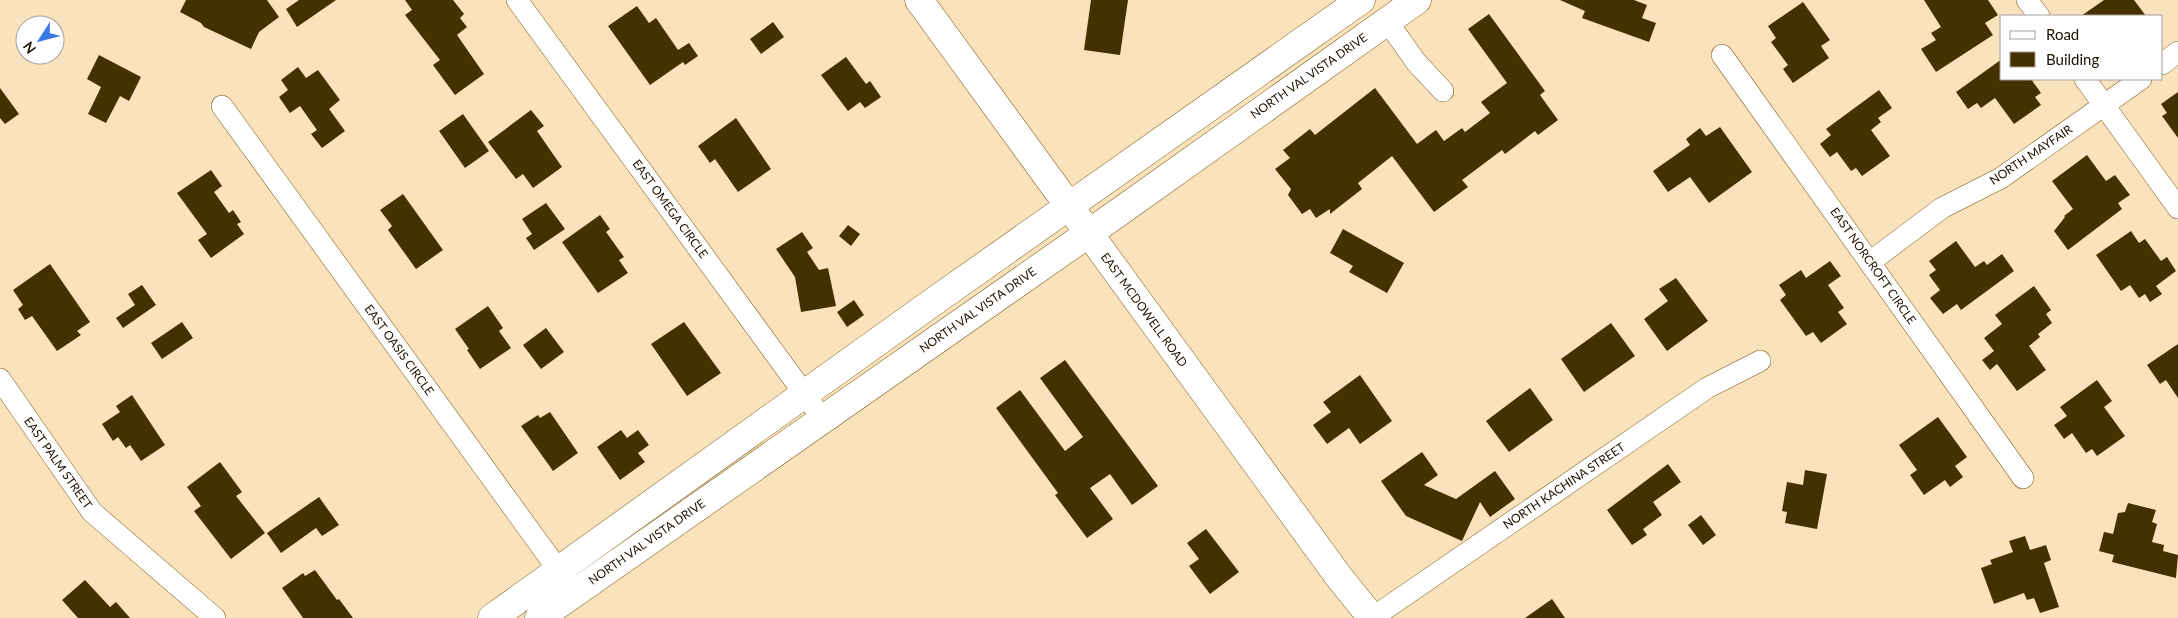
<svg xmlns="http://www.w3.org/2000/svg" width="2178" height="618" viewBox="0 0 2178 618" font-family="Lato,sans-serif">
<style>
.building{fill:#453000}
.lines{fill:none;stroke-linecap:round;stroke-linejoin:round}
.minor-casing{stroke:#7e5c15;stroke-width:22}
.major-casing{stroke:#7e5c15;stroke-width:29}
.minor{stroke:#fff;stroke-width:21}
.major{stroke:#fff;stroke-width:28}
.labels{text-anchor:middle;stroke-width:5;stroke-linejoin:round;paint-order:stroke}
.street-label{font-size:12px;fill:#1e1000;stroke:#fff}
</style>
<rect width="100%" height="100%" fill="#fae3bc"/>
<g class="building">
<path d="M186 0H267L279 17 259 32 251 49 204 27 201 23 180 12Z"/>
<path d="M299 0H336L297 27 286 9Z"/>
<path d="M405 0H453L464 14 460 18 467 27 457 35 484 74 455 95 433 65 440 60 405 15 412 10Z"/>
<path d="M1091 0H1128L1120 55 1084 50Z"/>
<path d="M1560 0H1634L1647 5 1642 18 1656 23 1649 42 1582 18 1585 11Z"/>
<path d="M1924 0H1988L1998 15 1985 23 1993 35 1936 72 1921 49 1936 40 1931 33 1941 27Z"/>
<path d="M2104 0H2134L2146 16H2081Z"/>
<path d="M1803 2 1830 40 1821 46 1829 58 1793 83 1783 69 1788 65 1771 42 1776 38 1768 26Z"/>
<path d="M637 6 649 23 656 18 678 50 689 43 698 56 685 65 683 62 650 85 608 26Z"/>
<path d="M1489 14 1545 91 1540 95 1558 120 1538 135 1535 131 1505 154 1502 150 1462 180 1468 187 1434 212 1392 156 1358 183 1362 189 1330 214V209L1316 218 1310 209 1302 214 1288 195 1291 189 1275 169 1290 158 1283 150 1310 129 1315 135 1375 88 1417 144 1436 130 1444 141 1462 128 1465 132 1490 113 1481 102 1507 83 1468 29Z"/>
<path d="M773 22 784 37 761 54 750 39Z"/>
<path d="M99 55 141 77 129 101 120 96 106 123 88 114 101 87 87 79Z"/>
<path d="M846 57 866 84 870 81 881 97 865 108 860 102 848 111 821 75Z"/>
<path d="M2002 59V79H2031L2041 93 2035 97 2041 105 2014 124 1995 98 1981 108 1977 103 1968 109 1956 92Z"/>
<path d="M298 67 306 78 318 70 340 100 329 109 345 131 322 148 311 134 317 130 300 106 290 113 279 97 288 90 281 80Z"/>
<path d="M0 88 19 114 5 124 0 118Z"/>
<path d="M1879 90 1892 108 1878 118 1881 122 1871 130 1890 156 1862 176 1856 168 1851 171 1837 152 1830 157 1820 144 1831 135 1826 129Z"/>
<path d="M2178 92V138L2162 116 2167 113 2161 104Z"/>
<path d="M531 110 544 126 537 131 562 167 533 188 523 174 516 179 488 142Z"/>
<path d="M463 114 489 151 465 168 439 131Z"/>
<path d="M736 118 771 169 738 192 715 159 710 163 698 146Z"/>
<path d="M1720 127 1752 172 1709 203 1690 177 1668 192 1653 171 1690 145 1686 139 1700 128 1706 136Z"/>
<path d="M2087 155 2106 181 2115 175 2130 195 2118 203 2122 209 2068 250 2054 231 2065 217 2064 216 2073 209 2052 181Z"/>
<path d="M211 170 222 186 214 192 229 213 233 210 241 222 237 224 244 234 211 258 198 240 207 234 177 193Z"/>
<path d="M403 194 443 250 416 269 388 230 392 226 380 210Z"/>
<path d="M546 203 565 229 534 250 526 238 532 234 522 219Z"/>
<path d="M600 215 610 229 606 232 624 257 619 260 628 273 598 293 562 242Z"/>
<path d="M848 225 860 234 851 246 839 236Z"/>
<path d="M1343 229 1404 263 1387 293 1349 272 1353 266 1330 253Z"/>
<path d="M2131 231 2139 243 2145 239 2161 261 2167 257 2176 271 2156 286 2162 294 2150 302 2145 294 2139 298 2130 285 2121 291 2096 255Z"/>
<path d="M802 232 813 248 807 252 819 270 828 268 836 306 801 312 795 277 776 249Z"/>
<path d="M1956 241 1975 267 1984 261 1987 265 2002 254 2014 271 1961 310 1957 304 1943 314 1930 298 1940 290 1929 275 1936 270 1929 261Z"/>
<path d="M1830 261 1841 276 1828 285 1844 308 1838 312 1847 324 1821 343 1813 332 1806 336 1780 300 1786 295 1779 285 1801 270 1806 278Z"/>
<path d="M50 264 90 322 77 331 81 335 57 351 32 316 25 320 18 309 23 305 13 290Z"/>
<path d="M1676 278 1708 321 1667 351 1644 319 1668 301 1659 289Z"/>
<path d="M142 285 156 305 123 328 116 318 135 305 128 294Z"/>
<path d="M2034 286 2051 310 2046 314 2052 323 2038 334 2040 337 2029 346 2046 370 2017 391 1997 364 1990 370 1982 360 1994 351 1984 338 2002 324 1995 315Z"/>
<path d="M854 300 864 315 847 327 837 312Z"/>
<path d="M488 306 503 328 499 331 511 348 480 369 467 350 469 349 455 329Z"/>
<path d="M182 322 193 338 162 359 151 343Z"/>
<path d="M684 322 721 373 687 396 651 344Z"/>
<path d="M1611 323 1635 356 1584 392 1561 359Z"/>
<path d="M546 328 564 352 541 369 523 345Z"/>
<path d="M2178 344V398L2166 380 2160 384 2147 365Z"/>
<path d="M1065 360 1158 486 1132 505 1110 474 1090 488 1113 519 1087 538 1055 495 1058 493 996 408 1020 390 1065 451 1083 437 1040 378Z"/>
<path d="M1360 375 1392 421 1360 444 1349 428 1327 444 1313 425 1331 412 1323 402Z"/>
<path d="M2097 380 2112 401 2104 407 2125 436 2097 456 2092 449 2086 453 2072 433 2064 439 2054 425 2067 416 2060 407Z"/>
<path d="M1530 388 1553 420 1509 452 1486 421Z"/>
<path d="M132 395 165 445 141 461 130 445 126 448 118 437 113 441 102 424 120 412 116 406Z"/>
<path d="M550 412 578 453 553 471 521 426 538 415 540 418Z"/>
<path d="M1938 417 1967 457 1955 466 1963 477 1950 487 1945 480 1924 495 1910 475 1917 470 1899 445Z"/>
<path d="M621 430 627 438 638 430 649 445 638 453 645 462 620 480 597 447Z"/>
<path d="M1422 452 1438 475 1424 485 1456 499 1495 471 1515 499 1490 517 1480 502 1462 541 1406 516 1381 481Z"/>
<path d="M220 462 242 492 236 496 265 533 231 559 194 511 201 506 187 487Z"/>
<path d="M1668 464 1681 482 1653 502 1662 515 1643 529 1647 535 1632 545 1607 510Z"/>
<path d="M1805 470 1827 474 1817 529 1785 523 1787 512 1782 511 1787 482 1803 485Z"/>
<path d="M319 497 339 525 322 536 316 528 281 553 267 533Z"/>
<path d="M2128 503 2156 510 2152 522 2157 524 2152 542 2164 545 2163 551 2178 555 2176 578 2112 562 2114 555 2099 551 2104 532 2113 534 2118 513 2125 512Z"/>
<path d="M1701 515 1716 535 1703 545 1688 525Z"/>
<path d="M1206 529 1239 572 1210 594 1189 566 1199 559 1187 543Z"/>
<path d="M2025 536 2030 550 2046 545 2051 560 2044 563 2059 607 2040 613 2034 598 2027 600 2024 593 1994 604 1981 568 1992 564 1990 560 2013 552 2009 541Z"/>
<path d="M315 570 337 600 339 599 353 618H303L282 588 303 573 305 576Z"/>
<path d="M85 580 110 607 116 602 130 618H78L62 600Z"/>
<path d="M1552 599 1565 618H1525Z"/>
</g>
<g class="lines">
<g class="minor-casing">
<g id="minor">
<path d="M517 0 822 418"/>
<path d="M2027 0 2039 16"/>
<path d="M1387 21 1416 62 1443 91"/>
<path d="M1722 55 2023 478"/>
<path d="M2162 64 2178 52"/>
<path d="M2085 79 2178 208"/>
<path d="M222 106 567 582"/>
<path d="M1870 262 1942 208 2001 178 2141 79"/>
<path d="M0 379 92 512 215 618"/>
<path d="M1372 618 1707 388 1760 361"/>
</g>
</g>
<g class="major-casing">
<g id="major">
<path d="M919 0 1232 430 1339 577 1372 618"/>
<path d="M492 618 933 302 1361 0"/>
<path d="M539 618 1122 210 1417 0"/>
</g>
</g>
<use href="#minor" class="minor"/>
<use href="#major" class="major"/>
</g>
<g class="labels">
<g class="street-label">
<text transform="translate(1309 76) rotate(-35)" y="4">NORTH VAL VISTA DRIVE</text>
<text transform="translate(2031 155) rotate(-34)" y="4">NORTH MAYFAIR</text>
<text transform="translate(670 209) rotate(54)" y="4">EAST OMEGA CIRCLE</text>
<text transform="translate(1873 266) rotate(55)" y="4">EAST NORCROFT CIRCLE</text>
<text transform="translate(978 310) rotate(-35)" y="4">NORTH VAL VISTA DRIVE</text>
<text transform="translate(1144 310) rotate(54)" y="4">EAST MCDOWELL ROAD</text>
<text transform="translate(399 350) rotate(54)" y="4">EAST OASIS CIRCLE</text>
<text transform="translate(58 463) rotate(55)" y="4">EAST PALM STREET</text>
<text transform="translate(1564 486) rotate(-34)" y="4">NORTH KACHINA STREET</text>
<text transform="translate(647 542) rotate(-35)" y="4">NORTH VAL VISTA DRIVE</text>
</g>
</g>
<rect x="2000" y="15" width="162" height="65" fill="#ffffff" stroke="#a59f99"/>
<rect x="2010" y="31" width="25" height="8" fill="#ffffff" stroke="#a59f99"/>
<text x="2046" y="40" font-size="15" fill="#1e1000">Road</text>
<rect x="2010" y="52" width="25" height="15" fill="#453000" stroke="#a59f99"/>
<text x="2046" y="65" font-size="15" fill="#1e1000">Building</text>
<g transform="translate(40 40) rotate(234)"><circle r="24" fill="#ffffff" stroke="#a59f99"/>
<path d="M0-4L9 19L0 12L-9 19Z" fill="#3c79e8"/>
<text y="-8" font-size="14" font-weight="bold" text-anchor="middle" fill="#1e1000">N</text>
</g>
</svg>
